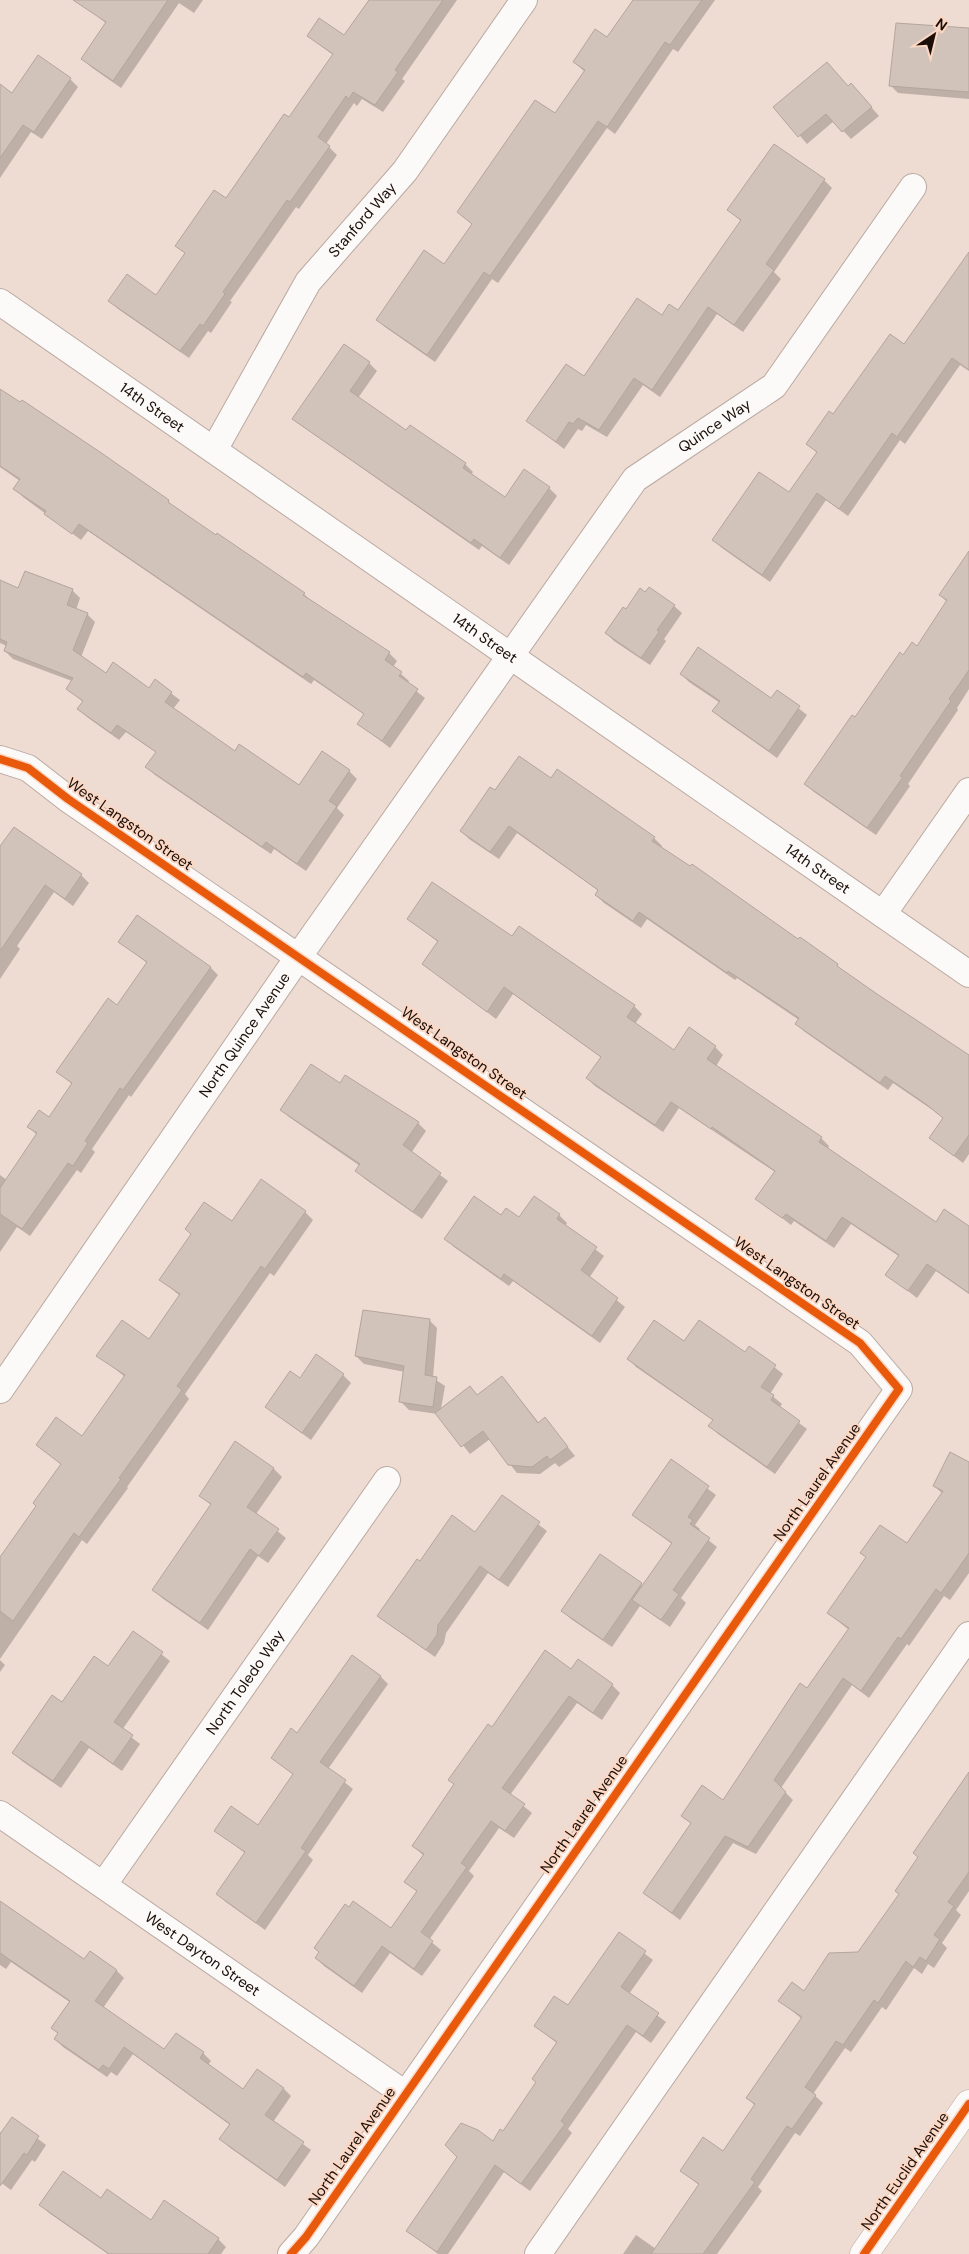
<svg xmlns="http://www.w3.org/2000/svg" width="969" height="2254" viewBox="0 0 969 2254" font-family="'DM Sans',sans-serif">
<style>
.shadow{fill:#0003}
.building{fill:#d1c2ba;stroke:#b4a59d}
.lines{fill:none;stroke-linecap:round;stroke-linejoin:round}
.minor-casing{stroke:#b9aaa2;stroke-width:28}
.major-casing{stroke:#b9aaa2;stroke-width:29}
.minor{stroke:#fcfaf8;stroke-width:26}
.major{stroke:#fcfaf8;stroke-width:28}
.cycleway-casing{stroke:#fbd7c4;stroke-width:11}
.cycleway{stroke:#e8590c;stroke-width:8}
.labels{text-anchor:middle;stroke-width:4;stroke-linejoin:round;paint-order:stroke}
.street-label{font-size:15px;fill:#1a0e08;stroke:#fbd7c4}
</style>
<rect width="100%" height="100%" fill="#eedbd1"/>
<g class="shadow">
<path d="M92 0H203L194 13 179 3 121 88 91 67 83 59 107 24 87 8Z"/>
<path d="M371 0H457L402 79 405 81 383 112 362 99 357 106 354 103 326 144 337 155 299 209 296 207 230 301 232 302 211 333 208 331 189 358 118 309 110 301 156 296 185 253 177 246 226 199 289 119 333 55 308 36 345 37Z"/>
<path d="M634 0H715L678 52 673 49 615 134 607 128 498 283 492 279 435 362 385 327 377 319 444 266 473 225 458 212 555 115 585 72 574 62 607 38Z"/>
<path d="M969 30V99L898 93 890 85Z"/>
<path d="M38 57 70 79 78 87 42 139 31 132 0 178V86L12 94Z"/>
<path d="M849 87 859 93 879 116 851 139 834 121 807 144 775 107Z"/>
<path d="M824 180 832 188 774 272 781 279 743 332 717 314 660 397 643 385 607 437 586 425 582 431 578 429 564 449 528 421 662 317 679 312 742 222 728 210Z"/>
<path d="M969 287V371L960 365 905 444 900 440 848 516 826 500 770 582 722 548 714 540 789 493 817 453 808 444 905 346Z"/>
<path d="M369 363 377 371 358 398 407 432 410 426 465 464 473 472 471 475 505 499 549 488 557 496 509 565 482 546 479 550 302 426 294 419Z"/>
<path d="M0 394 168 501 175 509 304 594 312 602 389 653 397 661 393 667 409 681 407 684 425 698 390 748 359 724 365 715 314 680 311 684 88 531 81 540 23 497 15 489 20 481 0 467Z"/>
<path d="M969 562V689L957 708 958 710 908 784 910 786 876 835 814 792 806 784 904 656 917 647 947 602 940 595Z"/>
<path d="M0 589 72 590 80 598 76 610 87 614 95 622 81 657 106 674 149 690 155 681 180 700 173 709 235 752 299 786 349 771 357 779 337 808 344 815 306 871 274 849 271 854 155 775 147 767 157 753 126 732 119 740 87 717 79 709 84 703 67 688 72 681 13 659 5 651 7 646 0 643Z"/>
<path d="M674 606 682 613 664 639 666 641 650 665 614 641 606 633 626 611Z"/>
<path d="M681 674 771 700 777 691 807 715 777 758 722 719 714 711 720 703 689 682Z"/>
<path d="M551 780 654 838 662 846 661 848 969 1057V1154L963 1163 930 1138 944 1119 937 1113 893 1083 888 1090 805 1032 797 1024 799 1020 737 978 735 980 647 919 641 928 604 903 596 895 599 891 517 833 499 859 469 839 461 831 495 791Z"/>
<path d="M14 828 81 875 89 883 73 906 54 892 17 946 20 949 0 979V848Z"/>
<path d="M408 919 512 938 634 1006 642 1014 635 1024 674 1052 715 1047 723 1055 716 1066 821 1138 829 1146 827 1150 936 1223 969 1228V1294L936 1271 917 1298 887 1275 900 1257 851 1224 834 1248 794 1221 791 1225 757 1199 775 1172 679 1108 663 1132 595 1086 587 1078 602 1058 513 994 496 1019 424 964 438 942Z"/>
<path d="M120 942 210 967 218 975 131 1097 129 1095 92 1149 95 1152 81 1173 77 1170 30 1236 17 1227 0 1252V1175L7 1180 37 1135 29 1127 50 1119 73 1085 58 1072 117 1006 147 963Z"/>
<path d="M340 1085 418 1123 426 1131 411 1153 448 1181 422 1219 365 1179 357 1171 360 1166 289 1117 281 1109Z"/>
<path d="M261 1181 305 1212 313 1220 274 1276 270 1273 185 1394 189 1399 127 1487 128 1488 87 1544 82 1540 0 1659V1559L37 1506 62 1465 38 1445 82 1437 125 1377 98 1355 149 1341 180 1296 160 1279 232 1222Z"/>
<path d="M534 1198 559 1215 567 1223 565 1226 604 1256 589 1278 625 1307 600 1343 513 1281 509 1286 454 1247 446 1239 501 1216 520 1219Z"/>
<path d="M429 1320 437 1328 433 1378 445 1386 441 1409 470 1387 478 1396 502 1377 539 1423 545 1419 575 1456 559 1467 555 1463 540 1474 517 1473 490 1439 470 1454 438 1414 409 1410 401 1402 405 1372 364 1364 356 1356Z"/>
<path d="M684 1343 745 1353 749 1347 783 1374 770 1394 782 1404 779 1408 807 1429 775 1474 718 1434 710 1426 714 1421 636 1367 629 1359Z"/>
<path d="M343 1375 351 1383 311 1440 266 1407 300 1379Z"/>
<path d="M236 1443 274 1469 282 1477 256 1514 286 1538 268 1563 258 1556 208 1630 162 1598 154 1590 212 1506 200 1495Z"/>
<path d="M671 1461 716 1495 695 1525 700 1529 698 1532 717 1547 681 1598 686 1603 670 1627 640 1606 612 1647 571 1619 563 1611 600 1556 643 1586 672 1544 633 1515Z"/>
<path d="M969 1464V1573L950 1600 944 1596 909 1646 907 1644 869 1698 852 1685 781 1788 793 1800 756 1854 733 1843 680 1920 644 1893 692 1824 682 1815 724 1802 849 1630 828 1613 907 1545 943 1494 934 1486Z"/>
<path d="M502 1497 547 1531 508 1587 488 1573 446 1633 444 1643 435 1657 387 1623 379 1615 420 1562 476 1534Z"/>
<path d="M133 1632 170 1661 122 1730 140 1744 122 1771 89 1748 61 1788 22 1761 14 1753 62 1704 108 1668Z"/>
<path d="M0 1660 5 1665 0 1672Z"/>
<path d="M571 1670 612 1685 620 1693 602 1720 577 1703 510 1795 532 1813 514 1838 499 1828 469 1871 474 1876 429 1940 441 1950 422 1976 390 1953 362 1993 324 1966 316 1958 391 1929 417 1892 406 1882 424 1856 413 1846 455 1785 450 1780 492 1729Z"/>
<path d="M380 1676 388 1684 328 1769 353 1789 308 1855 313 1860 265 1930 226 1902 218 1894 246 1854 216 1830 258 1827 294 1775 272 1758 298 1734Z"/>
<path d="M969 1785V1891L956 1910 961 1915 942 1943 947 1948 934 1968 928 1964 922 1974 914 1968 886 2010 882 2007 851 2052 845 2048 813 2094 823 2103 800 2136 795 2133 758 2187 762 2191 717 2254H623L636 2235 656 2249 700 2186 682 2171 723 2153 755 2106 748 2098 802 2019 780 2001 805 1992 859 1953 900 1894Z"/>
<path d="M0 1916 84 1961 116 1970 124 1978 103 2008 164 2051 203 2053 211 2061 208 2065 243 2091 283 2088 291 2096 273 2122 311 2150 285 2187 229 2147 221 2139 230 2125 133 2054 117 2076 111 2072 107 2077 63 2047 55 2039 58 2034 53 2028 71 2003 11 1962 6 1969 0 1965Z"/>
<path d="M619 1934 653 1960 629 1994 666 2022 651 2043 636 2032 568 2129 572 2133 530 2191 504 2172 448 2254H438L408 2231 503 2133 538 2082 558 2044 535 2026 568 2007Z"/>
<path d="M12 2119 46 2145 35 2162 32 2160 11 2190 0 2182V2132L2 2133Z"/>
<path d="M164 2202 218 2239 226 2247 221 2254H108L49 2213 41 2205 151 2222Z"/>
</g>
<g class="building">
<path d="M73 0H168L113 81 81 59 106 22Z"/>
<path d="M369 0H443L395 70 398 72 375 105 353 92 349 99 346 96 318 137 330 146 290 202 287 200 223 292 225 294 203 326 200 324 180 351 108 301 127 274 156 295 185 253 175 246 214 190 226 198 284 114 289 117 333 54 307 36 319 18 344 35Z"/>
<path d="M633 0H702L670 45 665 42 607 127 598 121 490 276 484 272 427 355 376 320 424 250 444 264 472 224 457 212 535 100 555 113 585 70 573 62 595 29 607 37Z"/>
<path d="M896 23 969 28V92L889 86Z"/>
<path d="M38 55 71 78 34 132 23 125 0 158V84L12 93Z"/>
<path d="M827 62 848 86 851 83 872 107 842 132 826 114 798 137 773 107Z"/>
<path d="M774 144 825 179 766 264 774 270 734 325 708 307 652 390 634 378 599 430 578 418 573 424 569 422 556 442 526 421 566 364 584 376 637 298 662 315 669 304 678 310 741 220 727 210Z"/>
<path d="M969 252V370L952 358 897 437 892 433 839 509 817 493 762 575 712 540 759 472 789 492 817 452 806 444 829 411 833 414 890 334 904 344Z"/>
<path d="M344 344 370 362 350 391 406 430 410 425 466 463 463 468 505 497 524 469 550 487 500 558 474 539 471 543 292 419Z"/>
<path d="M0 389 20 402 22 400 100 452 169 500 168 502 216 535 217 533 305 593 303 595 390 652 385 660 402 672 399 676 418 689 382 741 357 724 364 714 306 673 303 677 79 524 72 534 44 514 46 511 13 489 20 479 0 466Z"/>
<path d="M969 551V670L949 699 951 701 900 776 903 777 867 828 804 784 852 715 855 717 900 652 903 655 912 642 917 646 947 600 939 595Z"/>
<path d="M25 571 73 589 67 605 88 613 73 650 106 673 113 662 149 688 155 679 172 692 165 702 235 751 239 744 299 785 322 751 350 770 329 801 337 806 297 864 266 842 262 847 145 767 156 752 117 725 111 733 77 709 83 701 66 689 73 678 4 651 7 642 0 639V580L18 588Z"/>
<path d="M649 587 675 605 657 630 659 632 641 658 605 633 623 607 626 609 640 588 645 592Z"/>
<path d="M698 647 771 698 777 690 800 706 769 751 712 711 720 701 680 674Z"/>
<path d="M519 756 551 778 557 769 655 837 652 841 690 866 692 864 798 939 800 937 838 964 837 966 877 994 969 1055V1135L954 1156 929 1138 943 1118 927 1105 885 1076 880 1083 795 1024 799 1018 728 971 727 973 639 912 633 921 595 895 598 890 509 826 490 852 460 831 490 787 495 790Z"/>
<path d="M14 827 82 874 65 899 45 885 0 951V846Z"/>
<path d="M432 882 512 936 519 926 599 981 635 1005 627 1017 674 1050 689 1027 716 1046 707 1059 822 1137 819 1142 936 1222 944 1209 969 1226V1293L927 1264 908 1291 885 1275 899 1255 842 1217 826 1241 786 1214 782 1218 755 1199 775 1171 712 1127 711 1129 671 1102 655 1125 617 1100 586 1078 601 1057 504 987 487 1012 422 964 438 941 407 919Z"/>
<path d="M137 915 211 967 123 1090 120 1088 85 1141 88 1143 73 1166 68 1163 22 1229 0 1214V1188L37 1133 27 1127 39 1110 49 1117 72 1083 56 1072 108 998 117 1005 147 962 118 942Z"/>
<path d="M311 1064 340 1083 345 1075 419 1122 403 1145 441 1173 413 1212 355 1171 360 1164 280 1110Z"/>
<path d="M261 1179 306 1211 265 1269 261 1266 177 1386 182 1390 119 1478 121 1479 79 1537 74 1533 13 1621 0 1611V1557L36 1506 33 1503 61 1464 36 1445 56 1417 82 1436 125 1375 96 1356 122 1320 149 1339 180 1294 159 1280 191 1234 185 1229 204 1202 232 1221Z"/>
<path d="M474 1196 501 1215 506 1208 519 1217 534 1196 560 1214 557 1219 597 1247 581 1270 618 1298 592 1336 504 1274 501 1279 444 1239Z"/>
<path d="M363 1310 430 1319 425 1375 437 1377 433 1407 399 1402 404 1366 355 1356Z"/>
<path d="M654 1320 684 1341 699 1320 745 1352 749 1346 776 1365 761 1387 774 1395 771 1400 800 1421 767 1467 708 1426 713 1420 627 1359Z"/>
<path d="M316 1354 344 1374 302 1433 265 1407 290 1371 300 1378Z"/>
<path d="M502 1376 538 1423 545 1417 568 1447 550 1460 547 1456 532 1467 508 1465 483 1431 461 1447 435 1413 470 1386 477 1395Z"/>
<path d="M235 1441 274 1468 247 1507 279 1529 259 1556 250 1549 200 1623 152 1590 211 1504 199 1496Z"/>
<path d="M950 1452 969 1462V1553L941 1593 936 1589 901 1639 898 1637 861 1691 843 1678 774 1780 786 1792 748 1847 725 1836 672 1913 643 1893 691 1823 681 1816 702 1785 723 1800 800 1683 807 1688 849 1628 827 1613 866 1557 860 1553 880 1525 907 1543 943 1491 933 1486Z"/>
<path d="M671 1459 709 1486 688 1517 693 1520 690 1524 710 1538 673 1590 679 1594 661 1620 632 1600 672 1543 632 1515Z"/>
<path d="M502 1495 540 1522 499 1580 480 1566 438 1625 437 1635 426 1650 377 1616 417 1559 420 1561 452 1515 475 1532Z"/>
<path d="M600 1554 642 1583 603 1640 561 1611Z"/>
<path d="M133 1631 163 1652 114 1722 133 1735 113 1764 81 1741 53 1781 12 1753 52 1695 62 1702 94 1656 108 1666Z"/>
<path d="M545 1650 571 1669 578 1659 613 1684 593 1713 569 1696 502 1788 525 1804 505 1831 491 1821 461 1863 467 1867 421 1932 433 1941 414 1969 382 1946 354 1986 315 1958 319 1952 314 1948 345 1904 349 1907 353 1901 391 1928 417 1891 404 1882 424 1854 412 1846 454 1784 448 1780 488 1724 492 1727Z"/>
<path d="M352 1655 381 1676 320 1762 346 1780 301 1848 306 1851 256 1923 216 1894 245 1852 214 1831 231 1806 258 1825 293 1774 271 1758 291 1728 297 1733Z"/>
<path d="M969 1772V1872L948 1902 954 1906 934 1935 940 1939 926 1961 920 1957 913 1967 906 1961 878 2003 874 2000 843 2045 836 2041 805 2087 816 2095 792 2129 787 2126 751 2179 755 2182 703 2254H651L699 2184 680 2171 703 2137 723 2151 755 2104 746 2098 802 2017 778 2001 792 1982 804 1991 829 1953 858 1952 899 1894 895 1891 918 1857 913 1853Z"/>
<path d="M0 1901 84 1959 90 1951 117 1970 95 2001 164 2049 176 2033 204 2052 200 2058 243 2089 257 2069 284 2088 265 2115 304 2142 277 2180 219 2139 230 2124 124 2047 109 2069 103 2065 99 2070 54 2039 58 2033 51 2028 70 2001 0 1953Z"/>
<path d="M619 1932 646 1951 621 1987 659 2013 643 2036 627 2025 561 2121 565 2124 521 2184 495 2165 437 2252 406 2231 457 2157 445 2145 461 2123 478 2130 493 2141 500 2129 503 2131 536 2082 532 2079 557 2042 534 2026 554 1996 568 2005Z"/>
<path d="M12 2117 39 2136 27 2155 24 2153 0 2186V2134Z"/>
<path d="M63 2171 101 2198 107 2189 151 2220 164 2200 219 2238 208 2254H109L39 2205Z"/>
</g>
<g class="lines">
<g class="minor-casing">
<g id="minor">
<path id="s1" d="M0 302 969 974"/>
<path id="s2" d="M214 450 308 282 405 171 524 0"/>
<path d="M0 759 28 768 68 799 860 1343 899 1389 306 2237 291 2254"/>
<path d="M883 914 969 791"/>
<path id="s3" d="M0 1390 299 956 635 479 774 386 913 187"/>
<path id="s4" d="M0 1814 405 2094"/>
<path id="s5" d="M104 1884 387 1480"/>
<path d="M538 2254 969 1635"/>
</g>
</g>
<g class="major-casing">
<path id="major" d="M864 2254 969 2104"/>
</g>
<use href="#minor" class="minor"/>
<use href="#major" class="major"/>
<g class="cycleway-casing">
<g id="cycleway">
<path d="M0 759 28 768 68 799 860 1343 899 1389 306 2237 291 2254"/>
<path d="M864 2254 969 2104"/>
</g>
</g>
<use href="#cycleway" class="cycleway"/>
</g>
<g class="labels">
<g class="street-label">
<text dy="5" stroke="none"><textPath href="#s2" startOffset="275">Stanford Way</textPath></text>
<text dy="5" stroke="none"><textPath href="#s1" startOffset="185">14th Street</textPath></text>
<text dy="5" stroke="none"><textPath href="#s3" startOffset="1206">Quince Way</textPath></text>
<text dy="5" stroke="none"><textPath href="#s1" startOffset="590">14th Street</textPath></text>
<text transform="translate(130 824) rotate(35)" y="5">West Langston Street</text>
<text dy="5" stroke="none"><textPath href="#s1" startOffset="995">14th Street</textPath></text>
<text dy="5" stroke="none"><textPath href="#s3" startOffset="431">North Quince Avenue</textPath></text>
<text transform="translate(464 1053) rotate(35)" y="5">West Langston Street</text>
<text transform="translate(797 1283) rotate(35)" y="5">West Langston Street</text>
<text transform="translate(817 1482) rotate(-55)" y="5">North Laurel Avenue</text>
<text dy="5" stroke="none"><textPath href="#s5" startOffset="246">North Toledo Way</textPath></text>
<text transform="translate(584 1814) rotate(-55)" y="5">North Laurel Avenue</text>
<text dy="5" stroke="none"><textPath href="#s4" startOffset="246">West Dayton Street</textPath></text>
<text transform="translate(352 2146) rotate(-55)" y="5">North Laurel Avenue</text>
<text transform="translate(905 2171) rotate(-55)" y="5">North Euclid Avenue</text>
</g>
</g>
<g transform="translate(934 35) rotate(35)" stroke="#fbd7c4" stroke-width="4" paint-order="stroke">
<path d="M0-4L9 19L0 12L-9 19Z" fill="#1a0e08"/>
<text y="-8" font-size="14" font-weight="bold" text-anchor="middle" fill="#1a0e08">N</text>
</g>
</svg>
